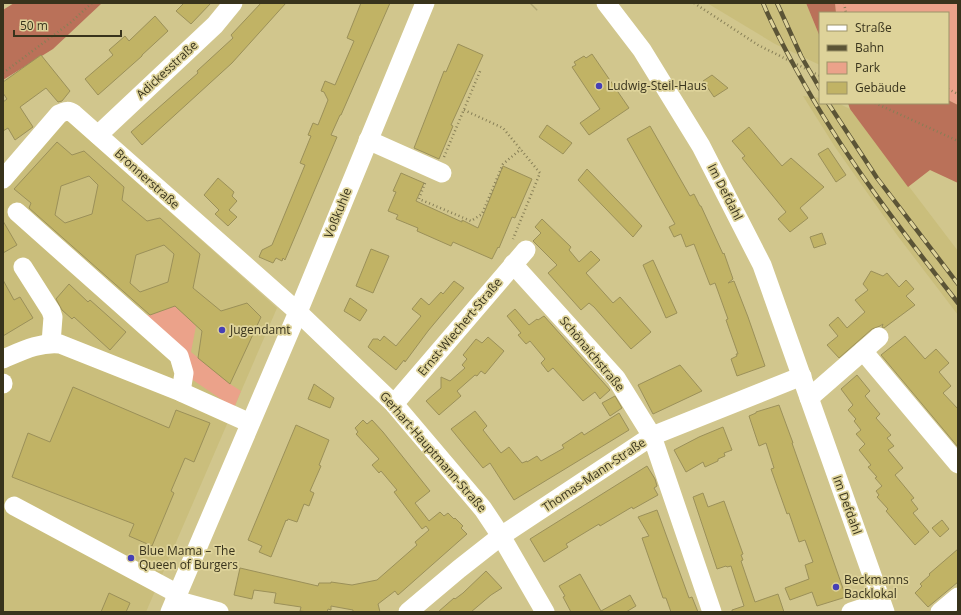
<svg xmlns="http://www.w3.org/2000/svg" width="961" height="615" viewBox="0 0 961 615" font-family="'Open Sans',sans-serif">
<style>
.built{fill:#cabe7c}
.green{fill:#eba28a}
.forest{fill:#ba7159}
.building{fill:#c1b365;stroke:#9b9059;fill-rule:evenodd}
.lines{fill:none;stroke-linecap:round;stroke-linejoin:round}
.minor-tunnel{stroke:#b2a976;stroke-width:19;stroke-dasharray:19 10;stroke-linecap:butt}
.path{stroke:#877f56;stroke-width:2.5;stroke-dasharray:1 3;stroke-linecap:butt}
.minor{stroke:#fff;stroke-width:19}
.rail-casing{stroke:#5b5436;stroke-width:4.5}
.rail{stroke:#ded39a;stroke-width:3;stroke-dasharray:9;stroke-linecap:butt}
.poi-dot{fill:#4640b6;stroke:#ded39a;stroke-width:1.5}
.labels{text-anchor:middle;stroke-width:3.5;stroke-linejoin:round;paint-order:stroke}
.street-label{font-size:12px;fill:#38331c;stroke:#ded39a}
.poi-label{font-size:12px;fill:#38331c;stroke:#ded39a;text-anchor:start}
</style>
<rect width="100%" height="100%" fill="#d1c68d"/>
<g class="built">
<path d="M707 3H806L820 37V65L775 44Z"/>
<path d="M803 96 820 98V103H838L850 109 958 251V315L897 235 835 147Z"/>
<path d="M67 120 277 308 146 612H3V191Z"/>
</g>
<g class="green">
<path d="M835 3H958V105L948 100V13H836Z"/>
<path d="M175 306 196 326 191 352 230 384 241 391 234 408 187 376 143 317Z"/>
</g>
<g class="forest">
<path d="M14 3H102L53 49 3 80V10Z"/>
<path d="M806 3H835L836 13H820V37Z"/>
<path d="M948 100 958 105V183L930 170 908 187 850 109 848 103H948Z"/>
</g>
<g class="building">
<path d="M184 3H211L191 24 176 11Z"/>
<path d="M261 3H286L232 63 142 145 131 132 198 73 197 71 233 38 231 35Z"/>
<path d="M361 3H390L341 115H340L331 135 337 137 285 260 283 258 282 261 276 258 273 263 259 257 262 250 272 245 305 165 300 163 311 136 308 135 313 123 318 125 328 100 324 92 321 91 325 81 335 85 354 41 347 38Z"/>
<path d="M155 16 168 31 142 55V56L98 95 85 79 113 55 109 50 125 36 129 41Z"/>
<path d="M458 44 483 55 451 125 453 126 439 159 414 148 444 71 446 72Z"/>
<path d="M592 54 629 108 589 135 580 123 600 109 572 67 576 65 574 62 584 56 586 58Z"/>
<path d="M41 55 70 91 62 101 58 102 46 88 20 107 33 127 15 140 8 128 3 131V102L7 99 3 93V82Z"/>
<path d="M712 75 728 88 714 97 703 81Z"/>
<path d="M547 125 572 143 563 154 539 137Z"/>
<path d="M650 126 690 196 694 194 700 206H701L723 254 724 253 732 276 733 279 728 283 734 281 748 317 765 366 737 376 731 359 737 356 736 354H738L726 320 728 319 715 283 710 285 694 244 686 247 681 234 674 237 669 227 675 224 627 139Z"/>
<path d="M749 127 782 166 791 158 824 187 800 208 808 218 790 232 778 219 786 212 742 158 745 156 732 141Z"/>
<path d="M57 142 72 155 84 151 124 187 122 200 147 221 160 218 200 254 193 288 221 311 247 303 261 317 230 384 198 358 202 331 175 306 150 315 29 208 31 203 14 189ZM89 176 98 185 92 214 65 223 55 215 61 186ZM164 245 174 254 168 282 140 292 130 283 136 255Z"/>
<path d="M828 148 846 175 836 182 818 154Z"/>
<path d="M503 166 532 179 515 218 512 217 499 248 498 247 492 259 453 242 451 246 417 231 418 228 396 219 398 215 388 211 396 192 393 191 401 173 424 183 416 201 462 222V220L478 228Z"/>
<path d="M587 169 642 226 633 237 578 180Z"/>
<path d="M218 178 234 192 232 196 237 201 229 210 237 217 228 226 215 214 219 210 204 195Z"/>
<path d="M542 219 571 247 569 250 579 262 591 251 600 260 586 273 613 303 620 297 651 332 631 349 594 307 589 303 581 310 548 273 557 265 533 241 541 233 535 227Z"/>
<path d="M3 221 17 245 3 253Z"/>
<path d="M822 233 826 244 814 248 810 237Z"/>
<path d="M371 249 389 256 373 293 356 286Z"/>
<path d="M653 260 677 313 666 318 643 265Z"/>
<path d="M871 271 883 276 887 273 899 287 906 280 914 289 906 296 915 305 884 328 882 327 883 324 880 326 872 329 839 358 827 345 838 336 829 325 838 317 847 328 865 312 855 300 868 290 863 284Z"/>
<path d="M3 280 14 300 20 297 33 318 3 336Z"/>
<path d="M454 281 464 288 428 331 405 362 404 360 396 370 368 347 373 339H378L380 341 384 336 396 346 421 316 412 309 421 298 429 305 441 292 443 294Z"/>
<path d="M69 284 88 302 90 300 126 332 110 350 74 317 72 319 62 310 56 299Z"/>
<path d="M350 298 367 310 360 321 344 311Z"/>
<path d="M515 309 529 325 537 319 538 320 544 316 610 390 600 399 595 392 583 401 553 368 548 372 541 363 545 359 530 341 526 344 518 335 521 333 507 316Z"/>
<path d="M905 336 925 359 936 349 949 363 939 372 951 386 943 393 958 409V447L881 355Z"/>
<path d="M488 337 504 351 485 374 481 371 477 376 475 375 457 391 461 396 439 415 426 401 441 388V377L450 381 465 368 462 365 467 359 463 355 476 339 482 343Z"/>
<path d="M680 365 702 391 653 414 638 385Z"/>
<path d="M857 375 870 391 865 396 880 414 876 418 891 435 887 438 894 446 888 450 903 468 895 475 914 498 911 500 918 509 913 513 929 532 915 545 886 511 888 509 877 497 879 495 876 491 882 486 875 478 877 477 868 467 871 465 859 450 865 444 856 434 861 430 854 421 856 419 848 410 853 405 841 389Z"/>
<path d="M314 384 334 398 330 408 308 399Z"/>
<path d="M73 387 169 428 176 410 210 423 194 462 185 458 171 491 174 493 152 546 129 536 134 524 12 477 28 433 50 442Z"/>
<path d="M615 396 622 408 610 416 602 403Z"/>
<path d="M779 405 793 443H792L846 597 817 606 812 592 790 600 785 588 809 579 805 565 813 562 805 540 799 542 789 513 787 514 771 469 774 468 766 443 759 446 749 416 756 413V412Z"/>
<path d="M475 411 487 426 483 430 501 453 509 447 522 463 527 461V462L537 456 541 461 564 448 562 445 582 432 584 435 619 413 629 430 514 500 490 463 483 468 451 429Z"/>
<path d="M363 420 367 424 372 420 383 432 430 491 415 503 429 521 440 512 444 516 448 513 454 519 455 518 463 526 461 528 467 534 398 595 395 591 378 604 380 612H353V610L331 606V610L328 609 327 612H308L300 611 301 607 274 603 276 593 254 590 252 599 234 595 240 568 318 586 319 583H331V582L352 585 377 580 417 545 415 542 429 530 426 526 422 529 394 492 397 490 381 471 379 473 372 465 379 459 356 434 358 432 355 428Z"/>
<path d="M296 425 329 440 319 465 321 466 310 491 314 493 309 506 304 504 297 522 288 519 287 521 286 520 271 557 259 552 262 546 248 540Z"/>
<path d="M723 427 732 450 724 453 725 456 718 459V461L705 467 703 462 686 472 674 450 699 437Z"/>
<path d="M647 466 655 479 657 486 654 488 658 495 633 509 632 507 600 526 599 524 566 544 568 547 544 562 530 539Z"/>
<path d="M703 493 708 507 724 501 743 554 741 555 743 560 741 561 755 602 778 594 784 612H732V610L744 606 731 566 727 567 726 566 717 569 693 497Z"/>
<path d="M657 510 689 598 692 597 698 612H671L666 598H663L642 538 649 536 638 517Z"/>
<path d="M942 520 949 529 940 537 932 528Z"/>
<path d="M958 549V582L928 607 915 593 922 586 920 584 930 575 929 574Z"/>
<path d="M486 571 502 588 491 595 471 612H438L454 598 455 599 463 593Z"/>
<path d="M580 574 601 611 630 595 636 606 626 612H571L563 597 565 596 559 586Z"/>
<path d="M109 593 130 603 126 612H101Z"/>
</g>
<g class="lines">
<path class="minor-tunnel" d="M530 4 531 3"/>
<g class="path">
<path d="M694 3 758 45 820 76"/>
<path d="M844 3 846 13"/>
<path d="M3 73 70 23 92 3"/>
<path d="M948 89 958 94"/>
<path d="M875 103 958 141"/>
<path d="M464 110 503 128 540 173 513 239"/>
<path d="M444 157 481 69"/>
<path d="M425 183 419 199 471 221 482 214 503 164 521 149"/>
</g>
<g class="minor">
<path d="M606 3 642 50 701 146 762 265 885 612"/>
<path d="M98 135 215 25 233 3"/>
<path d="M368 140 442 173"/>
<path d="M3 179 59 114C65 111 69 110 74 114L298 312 394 404 483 509 501 536 545 612"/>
<path d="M17 212 179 356 184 373 181 392"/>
<path d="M513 264 616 378 652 436 712 612"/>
<path d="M23 267 51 311 53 317 51 343"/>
<path d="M863 351 958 464"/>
<path d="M3 359C22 351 39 342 60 344L181 392 250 423"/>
<path d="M3 383V384"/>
<path d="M809 398 879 337"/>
<path d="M394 404 526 250"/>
<path d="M14 506 178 594"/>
<path d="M175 600 219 612"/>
<path d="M170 612 298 312 425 3"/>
<path d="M408 612 459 569 501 536 652 436 802 376"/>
<path d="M851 612 881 602"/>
<path d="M940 612 958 597"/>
</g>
<g class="rail-casing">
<g id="rail">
<path d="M763 3C773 27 785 49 797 71 842 154 900 229 958 303"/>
<path d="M777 3 801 56 820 89"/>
<path d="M828 103 877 178 958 284"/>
</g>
</g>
<use href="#rail" class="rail"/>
</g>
<g class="poi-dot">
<circle cx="599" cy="86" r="4"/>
<circle cx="222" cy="330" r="4"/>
<circle cx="131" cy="558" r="4"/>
<circle cx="836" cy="587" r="4"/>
</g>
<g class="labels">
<g class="street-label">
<text transform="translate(167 70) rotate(-43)" y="4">Adickesstraße</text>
<text transform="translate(147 179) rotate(42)" y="4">Bronnerstraße</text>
<text transform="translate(725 192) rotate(63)" y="4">Im Defdahl</text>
<text transform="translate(338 213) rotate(-68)" y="4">Voßkuhle</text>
<text transform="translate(460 327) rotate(-50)" y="4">Ernst-Wiechert-Straße</text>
<text transform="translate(592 354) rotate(50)" y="4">Schönaichstraße</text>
<text transform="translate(433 452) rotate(49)" y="4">Gerhart-Hauptmann-Straße</text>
<text transform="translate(594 475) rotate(-34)" y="4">Thomas-Mann-Straße</text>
<text transform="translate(847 505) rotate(70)" y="4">Im Defdahl</text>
</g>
<g class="poi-label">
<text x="607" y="90">Ludwig-Steil-Haus</text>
<text x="230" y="334">Jugendamt</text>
<text x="139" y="555">Blue Mama – The<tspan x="139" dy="14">Queen of Burgers</tspan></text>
<text x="844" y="584">Beckmanns<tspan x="844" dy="14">Backlokal</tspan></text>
</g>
</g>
<rect width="961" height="615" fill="none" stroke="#38331c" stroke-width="8"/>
<rect x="819" y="12" width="130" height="92" fill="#ded39a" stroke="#9c9368"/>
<rect x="827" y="25" width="20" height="6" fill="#ffffff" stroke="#9c9368"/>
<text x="855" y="32" font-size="12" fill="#38331c">Straße</text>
<rect x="827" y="45" width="20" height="6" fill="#5b5436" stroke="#9c9368"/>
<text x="855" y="52" font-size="12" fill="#38331c">Bahn</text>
<rect x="827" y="62" width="20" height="12" fill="#eba28a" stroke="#9c9368"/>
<text x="855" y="72" font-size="12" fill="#38331c">Park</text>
<rect x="827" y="82" width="20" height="12" fill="#c1b365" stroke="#9c9368"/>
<text x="855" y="92" font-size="12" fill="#38331c">Gebäude</text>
<path d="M14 30v6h107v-6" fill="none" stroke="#38331c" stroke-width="2"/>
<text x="20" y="30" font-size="12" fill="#38331c" stroke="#ded39a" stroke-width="3" paint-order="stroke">50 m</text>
</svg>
